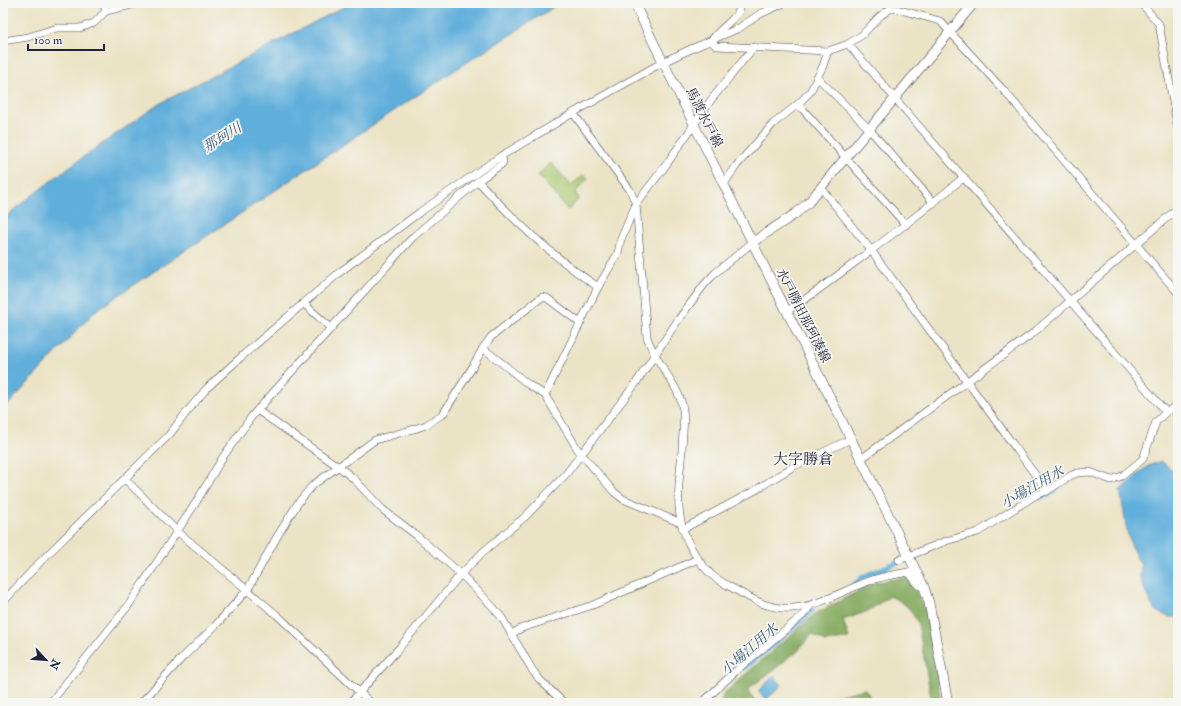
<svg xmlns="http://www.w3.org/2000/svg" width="1181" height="706" viewBox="0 0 1181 706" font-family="'IM FELL Double Pica','Noto Serif JP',serif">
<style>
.green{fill:#a7c66e;stroke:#647454}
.forest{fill:#85ab61;stroke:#54664e}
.water{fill:#61afdb;stroke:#42688b}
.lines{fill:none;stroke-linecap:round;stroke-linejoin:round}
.canal{stroke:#61afdb;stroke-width:5.5}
.minor-casing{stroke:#403f50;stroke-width:8}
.major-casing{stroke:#403f50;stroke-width:10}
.minor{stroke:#fff;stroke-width:7}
.major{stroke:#fff;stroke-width:9}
.labels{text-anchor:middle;stroke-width:3.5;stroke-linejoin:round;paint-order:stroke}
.street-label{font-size:13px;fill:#22223b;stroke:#f6f6f2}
.water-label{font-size:14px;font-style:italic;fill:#3b5a7b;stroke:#f6f6f2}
.quarter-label{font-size:15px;fill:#22223b;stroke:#f6f6f2}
</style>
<rect width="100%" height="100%" fill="#f6f6f2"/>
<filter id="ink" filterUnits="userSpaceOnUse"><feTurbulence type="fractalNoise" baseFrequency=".025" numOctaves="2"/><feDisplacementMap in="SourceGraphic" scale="8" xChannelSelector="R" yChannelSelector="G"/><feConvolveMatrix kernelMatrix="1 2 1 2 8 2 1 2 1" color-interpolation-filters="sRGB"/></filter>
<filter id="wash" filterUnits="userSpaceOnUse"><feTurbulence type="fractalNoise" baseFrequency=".012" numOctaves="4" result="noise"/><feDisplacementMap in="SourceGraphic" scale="16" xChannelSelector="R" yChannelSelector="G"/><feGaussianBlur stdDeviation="0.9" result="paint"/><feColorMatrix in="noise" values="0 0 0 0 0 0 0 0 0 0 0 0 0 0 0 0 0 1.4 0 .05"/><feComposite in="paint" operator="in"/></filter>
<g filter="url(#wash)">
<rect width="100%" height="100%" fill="#ebe3c5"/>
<path class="green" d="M551 163 571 185 584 175 588 178 575 193 579 198 568 210 538 175Z"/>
<g class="forest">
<path d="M906 577 916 590 927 614 941 703H932L918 624C910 607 906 604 890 596L868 611 843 620 849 638 826 642 812 634 796 653 790 656 780 665 748 689 756 703H720L724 693 815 614 874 583Z"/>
<path d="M865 689 874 703H819L835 696Z"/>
</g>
<g class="water">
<path d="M351 3H560L449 74 95 311 3 410V220L21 204 69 167 159 104Z"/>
<path d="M1161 461 1178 475V540L1176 549 1178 617H1169L1155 610 1150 602 1140 578 1141 564C1126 544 1125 515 1120 490L1148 466Z"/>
<path d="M774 676 782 685 766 700 758 691Z"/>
</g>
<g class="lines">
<g class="canal">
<path d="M1032 499 1048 495 1058 487"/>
<path d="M854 585 863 577 903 560"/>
<path d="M744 668 802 620 812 610"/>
</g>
</g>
</g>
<g filter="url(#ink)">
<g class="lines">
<g class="minor-casing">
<g id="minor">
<path d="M103 3 106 11"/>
<path d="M1141 3 1159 24 1178 130"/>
<path d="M739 11C731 23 719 29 711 41L716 46 828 51 848 44 862 35 880 16 890 9H897L940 21 1006 93 1178 293"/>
<path d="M3 41 28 37 57 28H80L94 23 106 11 140 3"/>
<path d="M848 44 1166 412"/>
<path d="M817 77 869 129 934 203"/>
<path d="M798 104 906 225"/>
<path d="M573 113 630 190 636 204 647 337C655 363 680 385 683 410 685 423 682 437 682 450 680 473 676 499 681 522 685 541 699 564 713 576 719 581 727 585 734 589 753 600 770 610 793 608 823 606 848 587 875 579 886 576 897 574 908 572L919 585 923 587"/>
<path d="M478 181C514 221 553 257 598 287"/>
<path d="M724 184 737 165 773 124 798 104 810 92 823 66 828 51"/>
<path d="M821 188 871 250 1047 491"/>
<path d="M303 303 331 328"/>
<path d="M787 311C809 298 828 282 849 267 888 238 927 209 964 177"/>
<path d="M483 348 529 385 545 395 578 450 614 492 623 499 681 523"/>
<path d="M545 395 598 287 618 253 621 239 636 204 666 165 711 100 754 47"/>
<path d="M257 410 339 467 353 478 382 509 416 535 461 574 493 607 502 618 533 671 540 680 564 703"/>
<path d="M861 459 1032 334 1178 208"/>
<path d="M125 479 177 531 277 615 371 703"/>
<path d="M683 529 754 491 794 466 851 439"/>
<path d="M899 560 946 541 978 532 1036 495 1047 491 1070 476 1077 473 1090 472 1111 480 1122 476 1143 459 1156 422 1166 412 1178 405"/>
<path d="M3 602 41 561 169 435 186 413 207 388 241 357 340 272 420 212 501 156 573 113 663 62 691 49 739 28 760 14 784 3"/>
<path d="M511 634 522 628 593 605 698 559"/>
<path d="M50 703 128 606 195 504 223 457 252 416 413 237 478 181 502 164 503 161 501 156"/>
<path d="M141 703 182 658 215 626 248 589 278 535 298 503 313 485 375 440 414 429 426 425 443 414 472 368 483 348 491 337 542 297 547 298 580 323"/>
<path d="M350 703 400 647 461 574 485 550 526 516 566 474 636 383 678 320 704 285 715 273 753 242"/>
<path d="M702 703 739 668 803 615 810 606"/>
</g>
</g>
<g class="major-casing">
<g id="major">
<path d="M634 3 770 278 851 439 924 587 929 603 948 703"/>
<path d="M753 242 795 214 808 203 974 3"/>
</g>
</g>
<use href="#minor" class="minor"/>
<use href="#major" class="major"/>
</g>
</g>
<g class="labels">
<g class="street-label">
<text transform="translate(705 117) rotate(63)" y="5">馬渡水戸線</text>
<text transform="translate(804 315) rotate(63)" y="5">水戸勝田那珂湊線</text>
</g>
<g class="water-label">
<text transform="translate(222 137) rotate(-32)" y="5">那珂川</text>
<text transform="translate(1032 487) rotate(-30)" y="5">小場江用水</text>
<text transform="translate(749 649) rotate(-41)" y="5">小場江用水</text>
</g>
<g class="quarter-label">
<text x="803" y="464">大字勝倉</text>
</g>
</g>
<rect width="1181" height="706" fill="none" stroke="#f6f6f2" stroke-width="16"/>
<g transform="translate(46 660) rotate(116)" stroke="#f6f6f2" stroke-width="3" paint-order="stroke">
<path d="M0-3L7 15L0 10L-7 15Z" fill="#22223b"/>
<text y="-6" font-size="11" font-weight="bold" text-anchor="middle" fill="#22223b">N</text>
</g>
<path d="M28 44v6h76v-6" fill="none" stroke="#22223b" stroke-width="2"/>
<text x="34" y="44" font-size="12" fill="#22223b" stroke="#f6f6f2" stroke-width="3" paint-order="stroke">100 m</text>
</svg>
